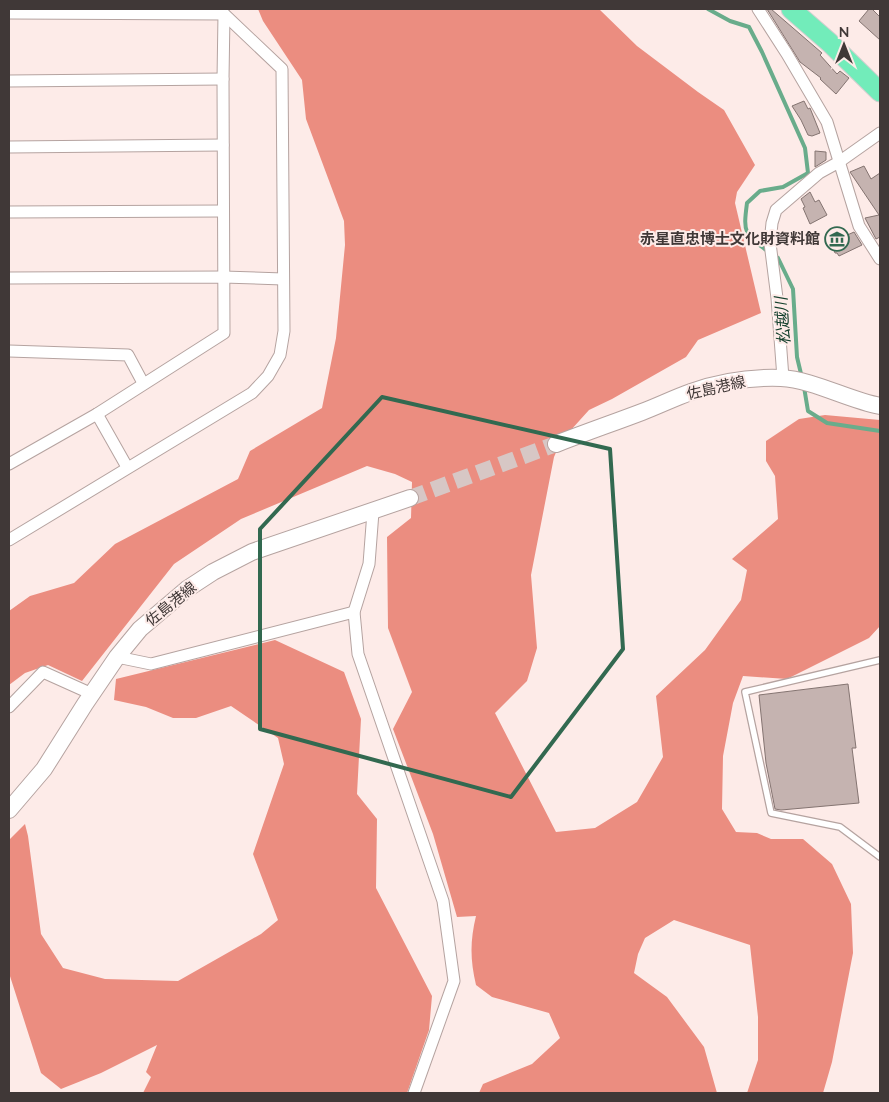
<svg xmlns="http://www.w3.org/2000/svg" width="889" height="1102" viewBox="0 0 889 1102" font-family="Mulish,'Noto Sans JP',sans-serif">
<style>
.forest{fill:#eb8d80}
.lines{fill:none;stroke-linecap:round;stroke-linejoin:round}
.stream{stroke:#69ac8b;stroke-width:4}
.building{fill:#c5b3b0;stroke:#847471}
.secondary-tunnel{stroke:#d7c7c5;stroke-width:16;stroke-dasharray:16 8;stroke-linecap:butt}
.service-casing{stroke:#b5a3a0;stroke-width:8}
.minor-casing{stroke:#b5a3a0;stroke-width:13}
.secondary-casing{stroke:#b5a3a0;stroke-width:18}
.trunk-casing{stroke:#d1cfcf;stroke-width:21}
.service{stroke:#fff;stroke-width:5.5}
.minor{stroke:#fff;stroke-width:11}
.secondary{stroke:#fff;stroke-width:16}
.trunk{stroke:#72ecba;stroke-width:19}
.marked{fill:none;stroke:#326950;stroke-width:4;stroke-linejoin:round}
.labels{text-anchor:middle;stroke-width:4;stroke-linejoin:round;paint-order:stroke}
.poi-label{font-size:15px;font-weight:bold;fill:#403837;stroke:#fdebe8;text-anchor:end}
.street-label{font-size:15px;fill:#403837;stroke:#fdebe8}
.water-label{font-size:16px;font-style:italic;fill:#14402d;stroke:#fdebe8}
</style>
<rect width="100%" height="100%" fill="#fdebe8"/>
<g class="forest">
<path d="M258 9H599L637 46 698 92 724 110 755 165 737 192 735 203 761 313 698 340 686 357 612 399 589 410 561 441 554 457 531 575 537 648 527 681 495 713 556 832 595 828 637 802 663 757 656 696 705 650 741 600 747 570 732 559 778 519 775 476 766 461V441L799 419 825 415 880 420V626L869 638 787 679 743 676 733 703 723 756 722 809 736 832 757 833 771 839H803L832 864 851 904 853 953 832 1062 823 1093H747L758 1060V1017L750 945 674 920 645 938 638 954 634 973 667 997 704 1047 717 1093H479L483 1084 532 1064 560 1038 549 1013 492 997 476 985C470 959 470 941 476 916L457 917 433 834 393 729 412 692 388 628 387 537 411 518 412 482 395 474 367 466 241 519 174 564 82 681 48 665 25 673 9 685V611L30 596 74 583 115 544 238 479 250 451 322 408 336 338 345 245 344 221 306 119 302 80 263 21Z"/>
<path d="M275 640 344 672 361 719 357 794 377 819 376 888 432 996 429 1030 407 1093H143L151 1077 146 1072 157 1045 101 1073 61 1089 41 1073 9 973V840L25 824 28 836 41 934 63 968 105 979 178 981 261 934 278 920 253 854 284 764 278 738 231 706 196 718H173L146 707 114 700 116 679Z"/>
</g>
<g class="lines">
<g class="stream">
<path d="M708 9 730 21 749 27 762 52 805 148 808 173 783 187 760 191 747 203C743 233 744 234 769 252"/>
<path d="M775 256 778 258 793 289 797 357 802 378"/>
<path d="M804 387 808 411 827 423 880 431"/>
</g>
</g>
<g class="building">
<path d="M767 9H771L822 53 820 55 837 74 840 71 849 78 836 94 820 79 821 78 800 62Z"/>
<path d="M869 9H872L880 17V40L859 21Z"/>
<path d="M804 101 808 109 810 108 820 133 812 136 808 135 801 120 792 106Z"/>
<path d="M815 151 826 152V160L815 167Z"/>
<path d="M864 166 871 179 880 173V237L876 239 865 218 879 215 850 172Z"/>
<path d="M810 192 815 202 819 200 827 215 810 224 803 208 805 207 801 199Z"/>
<path d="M854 232 862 245 839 256 837 253H835L831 243 833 242 832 238 841 234 843 237Z"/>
<path d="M848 684 856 748H852L859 803 781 810 775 809 766 763 759 695Z"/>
</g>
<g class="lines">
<path class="secondary-tunnel" d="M410 498 556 444"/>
<g class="service-casing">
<path id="service" d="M880 660 745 692 771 813 840 827 880 857"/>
</g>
<g class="minor-casing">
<g id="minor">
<path d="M758 9 787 54 827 122 859 226 880 259"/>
<path d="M9 13 224 14 282 69 284 331 280 355 268 376 252 393 9 540"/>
<path d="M9 81 223 79"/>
<path d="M9 147 223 145"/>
<path d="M9 212 223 211"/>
<path d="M9 278 223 277 283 279"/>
<path d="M9 351 128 355 143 383"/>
<path d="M783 378 777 298 770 243 772 223 776 210 819 173 839 162 880 133"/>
<path d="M97 414 127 467"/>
<path d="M9 464 97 414 224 333 223 79 224 14"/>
<path d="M373 512 369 564 354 612 358 654 443 901 454 981 414 1093"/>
<path d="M117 657 151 664 354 612"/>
<path d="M9 707 43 672 92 694"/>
</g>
</g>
<g class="secondary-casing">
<g id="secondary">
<path d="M556 444C584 433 613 423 642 412 658 406 674 398 691 392 719 382 752 377 781 378 814 380 848 400 880 406"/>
<path d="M9 810 44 769 85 704 117 657 140 629 187 589 213 572 252 552 410 498"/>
</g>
</g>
<g class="trunk-casing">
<path id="trunk" d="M791 9 830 43 880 92"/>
</g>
<use href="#service" class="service"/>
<use href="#minor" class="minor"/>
<use href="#secondary" class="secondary"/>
<use href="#trunk" class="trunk"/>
</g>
<path class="marked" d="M382 397 610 449 623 649 511 797 260 729V529Z"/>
<defs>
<g id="museum-ring" transform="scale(1.25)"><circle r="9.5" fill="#fdebe8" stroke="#326950" stroke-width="1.5"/><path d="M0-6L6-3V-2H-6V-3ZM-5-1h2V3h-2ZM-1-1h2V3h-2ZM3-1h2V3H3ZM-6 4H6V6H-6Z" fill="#326950"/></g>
</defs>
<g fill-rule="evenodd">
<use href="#museum-ring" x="837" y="239"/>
</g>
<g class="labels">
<g class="poi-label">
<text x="820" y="244">赤星直忠博士文化財資料館</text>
</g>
<g class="street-label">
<text transform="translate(716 388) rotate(-13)" y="5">佐島港線</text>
<text transform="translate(171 604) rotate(-39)" y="5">佐島港線</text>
</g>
<g class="water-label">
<text transform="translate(782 321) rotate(-94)" y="6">松越川</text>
</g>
</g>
<rect width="889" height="1102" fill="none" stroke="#403837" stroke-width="20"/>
<g transform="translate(844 45)" stroke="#fdebe8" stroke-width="4" paint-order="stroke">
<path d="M0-4L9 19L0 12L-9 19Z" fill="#403837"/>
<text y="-8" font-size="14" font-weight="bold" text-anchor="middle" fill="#403837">N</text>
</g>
</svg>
